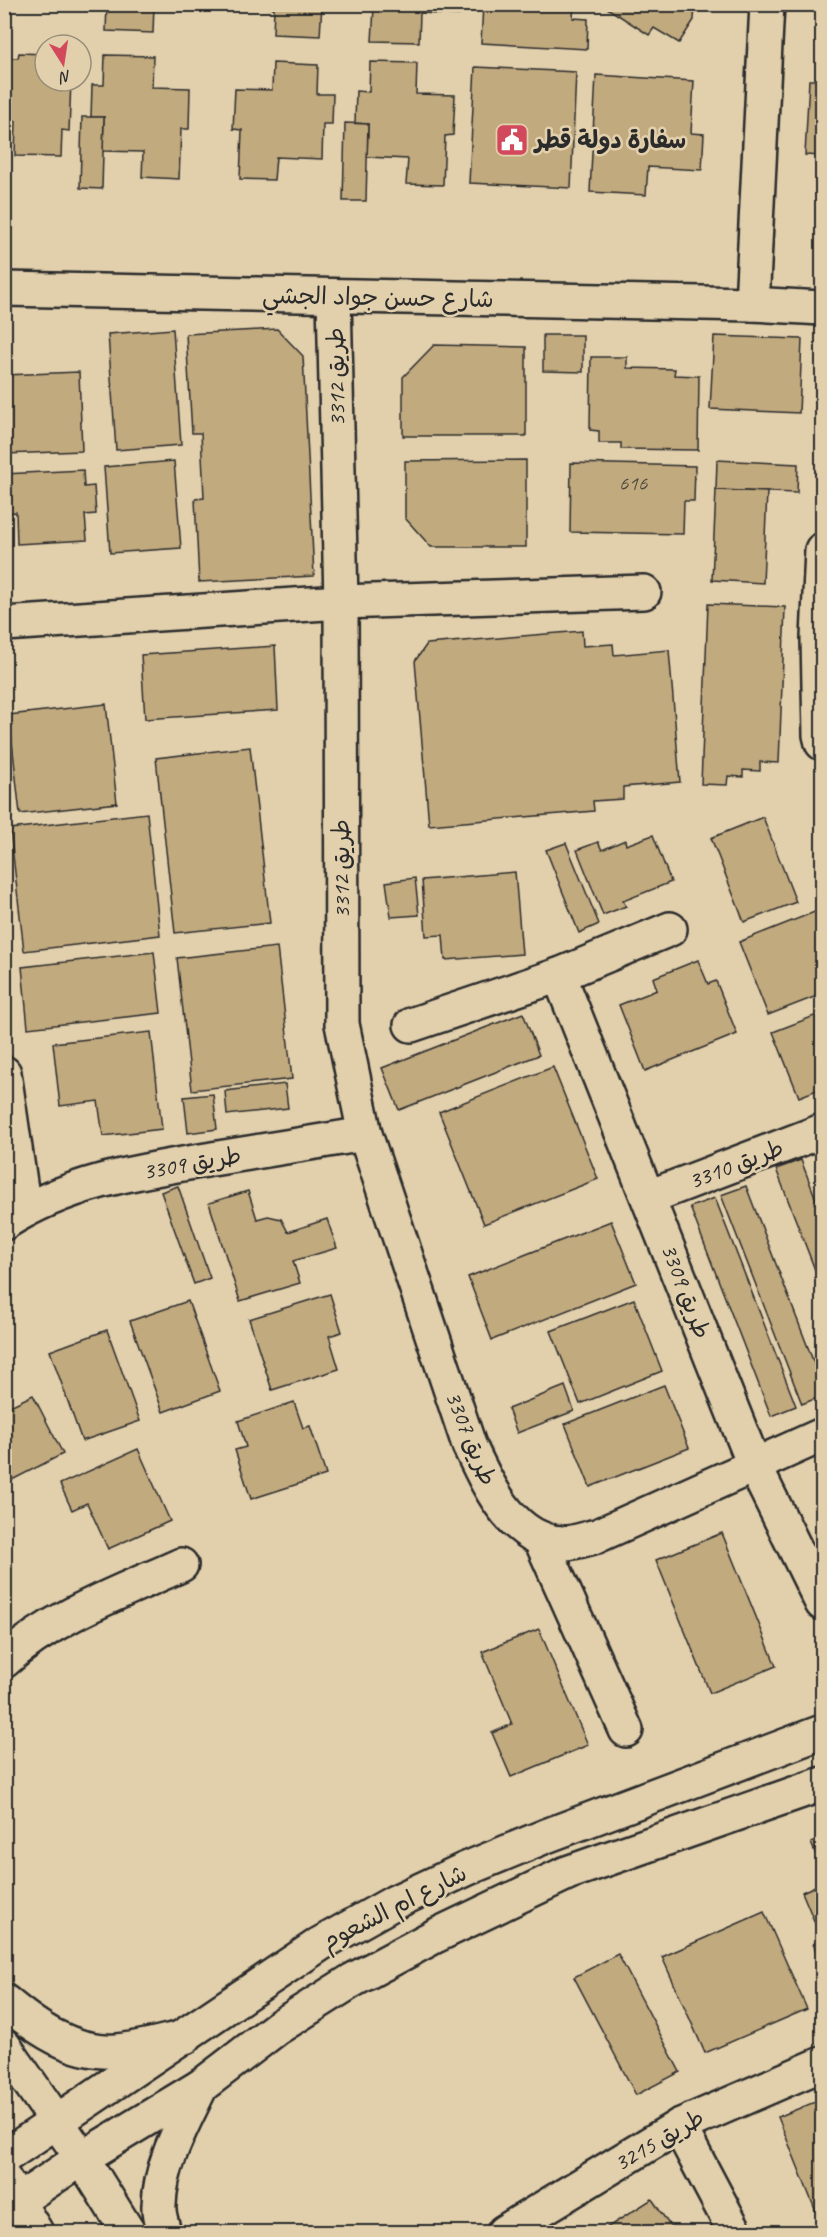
<svg xmlns="http://www.w3.org/2000/svg" width="827" height="2237" viewBox="0 0 827 2237" font-family="Caveat,'Playpen Sans Arabic',sans-serif">
<style>
.building{fill:#c2aa7f;stroke:#2b2b2b;stroke-width:1.5}
.lines{fill:none;stroke-linecap:round;stroke-linejoin:round}
.minor-casing{stroke:#2b2b2b;stroke-width:38}
.major-casing{stroke:#2b2b2b;stroke-width:38}
.minor{stroke:#e2d0ad;stroke-width:33}
.major{stroke:#e2d0ad;stroke-width:33}
.labels{text-anchor:middle;stroke-width:5;stroke-linejoin:round;paint-order:stroke}
.number-label{font-size:21px;fill:#514b40}
.poi-label{font-size:24px;font-weight:bold;fill:#2b2b2b;stroke:#e2d0ad;text-anchor:start}
.street-label{font-size:24px;fill:#2b2b2b;stroke:#e2d0ad}
</style>
<rect width="100%" height="100%" fill="#e2d0ad"/>
<filter id="ink" filterUnits="userSpaceOnUse"><feTurbulence type="fractalNoise" baseFrequency=".0167" numOctaves="2"/><feDisplacementMap in="SourceGraphic" scale="12" xChannelSelector="R" yChannelSelector="G"/><feConvolveMatrix kernelMatrix="1 2 1 2 8 2 1 2 1" color-interpolation-filters="sRGB"/></filter>
<g filter="url(#ink)">
<g class="building">
<path d="M107 4H154L153 33 106 31Z"/>
<path d="M234 4H322L320 36 273 34 274 8Z"/>
<path d="M358 4H460L459 15 420 13 419 42 372 41 374 8 358 7Z"/>
<path d="M483 4H574L573 18 588 19 587 49 481 43Z"/>
<path d="M601 4H695L694 20 679 43 654 28 649 35Z"/>
<path d="M19 53 45 54V81H71L69 131 62 130 61 157 15 156 16 121H6L4 69H8V58H18Z"/>
<path d="M105 55 153 56 152 87 190 88 189 129H181L179 179 142 177 143 152 103 151 104 117H91L92 85H104Z"/>
<path d="M370 62 417 63 416 94 455 95 453 135 445 136 443 185 406 184 408 159 367 157 368 124 355 123 356 91 369 92Z"/>
<path d="M273 63 318 65 317 94H333L332 124H323L322 159 276 157 274 180 240 179 242 130 233 129 235 89 272 90Z"/>
<path d="M475 67 576 72 571 188 469 183Z"/>
<path d="M596 75 694 81 691 133 704 134 702 170 648 167 646 195 590 192Z"/>
<path d="M809 80H822V156L805 155Z"/>
<path d="M82 117H104L102 189 80 188Z"/>
<path d="M345 123 368 124 366 201H343Z"/>
<path d="M173 329 181 445 116 450 108 334Z"/>
<path d="M277 329 303 356 314 576 199 582 195 499 204 498 201 433H192L186 334Z"/>
<path d="M543 335H583V372L543 371Z"/>
<path d="M714 336 802 339 799 413 710 409Z"/>
<path d="M434 345 526 347V436H403V377Z"/>
<path d="M591 357H627V368L675 369 674 375 699 376 698 450 621 449V443H599V431L590 430Z"/>
<path d="M79 372 82 451 5 454 4 375Z"/>
<path d="M526 460V547H431L405 518V461Z"/>
<path d="M717 460 798 464 797 493 716 490Z"/>
<path d="M174 461 181 548 110 553 104 467Z"/>
<path d="M571 463 695 466 694 501H684L683 534 570 532Z"/>
<path d="M83 470 84 487 94 486 96 514 85 515 87 540 17 544 16 512 4 513V474Z"/>
<path d="M716 490 767 492 763 583 712 580Z"/>
<path d="M708 604 785 607 779 763 760 762V771L743 770V777L728 776 727 785 701 784Z"/>
<path d="M582 631 583 646 613 644 614 655 669 650 680 782 623 787V799L593 801 594 811 429 825 415 661 427 644Z"/>
<path d="M275 646 278 710 145 719 141 655Z"/>
<path d="M106 704 117 803 20 814 9 715Z"/>
<path d="M250 747 270 923 175 933 156 758Z"/>
<path d="M147 813 160 935 24 951 10 829Z"/>
<path d="M763 817 796 902 744 922 711 838Z"/>
<path d="M653 835 671 882 623 901 626 906 603 915 577 850 598 842 602 850 625 840 626 845Z"/>
<path d="M566 843 599 924 579 933 546 850Z"/>
<path d="M515 872 522 954 445 960 443 935 426 936 422 880Z"/>
<path d="M415 878 419 915 391 917 386 882Z"/>
<path d="M822 909V994L768 1015 739 942Z"/>
<path d="M277 947 292 1079 192 1090 177 958Z"/>
<path d="M154 952 161 1013 28 1028 22 967Z"/>
<path d="M698 960 708 984 716 981 737 1034 645 1071 619 1005 657 990 653 978Z"/>
<path d="M523 1013 539 1055 399 1110 382 1068Z"/>
<path d="M822 1013V1088L799 1097 773 1032Z"/>
<path d="M151 1032 162 1129 103 1136 98 1101 60 1106 53 1043Z"/>
<path d="M553 1067 598 1179 484 1224 439 1112Z"/>
<path d="M285 1084 288 1108 227 1115 225 1091Z"/>
<path d="M213 1094 217 1129 188 1133 184 1097Z"/>
<path d="M801 1160 822 1215V1288L776 1169Z"/>
<path d="M178 1186 210 1278 194 1284 161 1192Z"/>
<path d="M746 1186 822 1384V1396L802 1404 721 1195Z"/>
<path d="M248 1191 257 1219 268 1216 281 1219 288 1232 327 1219 337 1248 293 1261 300 1283 240 1301 209 1203Z"/>
<path d="M715 1198 796 1406 771 1416 690 1207Z"/>
<path d="M611 1221 636 1283 492 1340 468 1277Z"/>
<path d="M330 1294 342 1332 329 1336 339 1369 272 1390 249 1319Z"/>
<path d="M634 1299 662 1371 580 1404 551 1331Z"/>
<path d="M188 1301 220 1391 163 1412 130 1321Z"/>
<path d="M107 1330 140 1421 82 1441 50 1351Z"/>
<path d="M664 1385 689 1448 590 1487 565 1424Z"/>
<path d="M565 1386 574 1411 517 1433 508 1409Z"/>
<path d="M33 1395 63 1454 4 1484V1409Z"/>
<path d="M294 1402 303 1428 310 1426 326 1475 251 1499 235 1450 246 1447 238 1421Z"/>
<path d="M138 1449 170 1521 108 1549 87 1503 72 1510 60 1484Z"/>
<path d="M722 1533 776 1666 710 1693 656 1560Z"/>
<path d="M539 1629 588 1745 511 1777 492 1733 512 1724 482 1652Z"/>
<path d="M822 1838V1869L811 1843Z"/>
<path d="M822 1883V1965L813 1944 822 1940 802 1892Z"/>
<path d="M764 1912 807 2009 705 2053 662 1957Z"/>
<path d="M618 1954 680 2072 636 2095 574 1977Z"/>
<path d="M822 2099V2215L818 2217 778 2117Z"/>
<path d="M652 2199 674 2232H600Z"/>
</g>
<g class="lines">
<g class="minor-casing">
<g id="minor">
<path d="M4 289 752 304 822 308"/>
<path d="M334 297 341 602 342 1024 365 1134 469 1445C487 1483 513 1544 565 1543 575 1543 587 1538 597 1536L822 1435"/>
<path d="M752 304 767 4"/>
<path d="M822 550 818 638 820 735 822 743"/>
<path d="M4 624 341 602 644 592"/>
<path d="M559 975 755 1467 822 1603"/>
<path d="M411 1025 559 975 670 929"/>
<path d="M4 1073 24 1210"/>
<path d="M649 1197 822 1131"/>
<path d="M4 1223C67 1182 139 1171 212 1159 263 1151 314 1142 365 1134"/>
<path d="M540 1538 626 1730"/>
<path d="M4 1661C53 1616 121 1592 181 1565"/>
<path d="M679 2126 735 2232"/>
<path d="M4 2157 320 1944 395 1902 466 1869 546 1836 822 1732"/>
<path d="M18 2201 82 2158 201 2086 277 2028 353 1980 435 1936 567 1873 822 1784"/>
<path d="M504 2232 679 2126 822 2064"/>
</g>
</g>
<g class="major-casing">
<g id="major">
<path d="M4 2001C36 2028 73 2054 116 2051 139 2049 163 2042 185 2037"/>
<path d="M4 2046 82 2158 128 2232"/>
<path d="M4 2179 36 2232"/>
<path d="M164 2232C162 2224 158 2214 159 2205 160 2163 184 2122 201 2086"/>
</g>
</g>
<use href="#minor" class="minor"/>
<use href="#major" class="major"/>
</g>
</g>
<defs>
<g id="civic-square" transform="scale(1.725)"><rect x="-9" y="-9" width="18" height="18" rx="4" fill="#d1495b" stroke="#e2d0ad"/><path d="M-.6-6.5H3V-4.5H.6V-3L4-1V1h2V6H-6V1h2V-1L-.6-3ZM-1.2 2.5V6h2.4V2.5Z" fill="#fff"/></g>
</defs>
<g fill-rule="evenodd">
<use href="#civic-square" x="512" y="140"/>
</g>
<g class="labels">
<g class="number-label">
<text x="633" y="490">616</text>
</g>
<g class="poi-label">
<text x="535" y="148">سفارة دولة قطر</text>
</g>
<g class="street-label">
<text transform="translate(378 297) rotate(1)" y="8">شارع حسن جواد الجشي</text>
<text transform="translate(336 377) rotate(-91)" y="8">طريق 3312</text>
<text transform="translate(341 869) rotate(-90)" y="8">طريق 3312</text>
<text transform="translate(192 1163) rotate(-10)" y="8">طريق 3309</text>
<text transform="translate(736 1164) rotate(-21)" y="8">طريق 3310</text>
<text transform="translate(686 1291) rotate(69)" y="8">طريق 3309</text>
<text transform="translate(471 1438) rotate(68)" y="8">طريق 3307</text>
<text transform="translate(394 1907) rotate(-27)" y="8">شارع ام الشعوم</text>
<text transform="translate(659 2140) rotate(-30)" y="8">طريق 3215</text>
</g>
</g>
<rect width="827" height="2237" fill="none" stroke="#e2d0ad" stroke-width="24"/>
<rect x="12" y="12" width="803" height="2213" fill="none" stroke="#2b2b2b" stroke-width="2" filter="url(#ink)"/>
<g transform="translate(63 63) rotate(168)"><circle r="28" fill="#e2d0ad" stroke="#998e79" stroke-width="1.5"/>
<path d="M0-4.5L10 22L0 15L-10 22Z" fill="#d1495b"/>
<text y="-9" font-size="16" font-weight="bold" text-anchor="middle" fill="#2b2b2b">N</text>
</g>
</svg>
